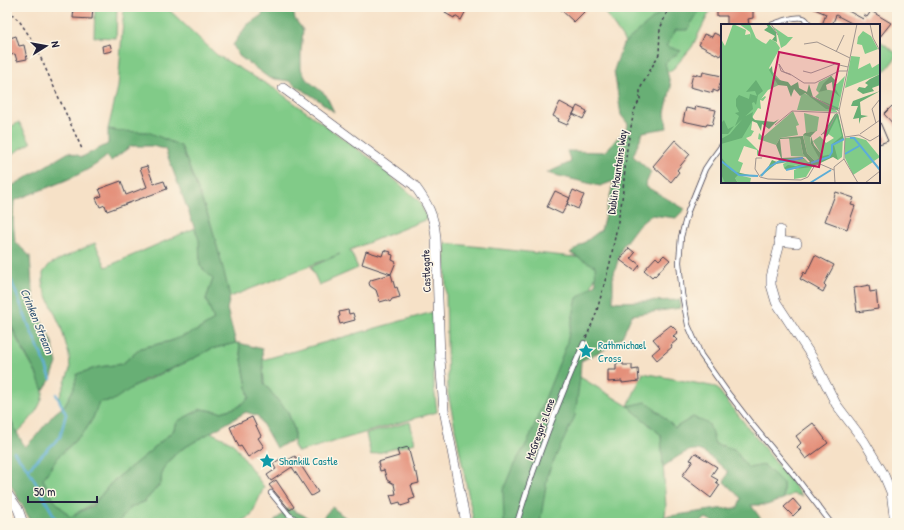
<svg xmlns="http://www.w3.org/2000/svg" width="904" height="530" viewBox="0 0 904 530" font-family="'Patrick Hand',sans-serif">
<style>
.green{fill:#81cb88;stroke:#527662}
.forest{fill:#68af74;stroke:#456858}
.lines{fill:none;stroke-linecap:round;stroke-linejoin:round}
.stream{stroke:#5cadd7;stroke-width:2.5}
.building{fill:#e4907a}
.service-casing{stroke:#423f50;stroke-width:6}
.minor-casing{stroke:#423f50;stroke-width:10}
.path{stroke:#423f50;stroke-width:1.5;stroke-dasharray:3 3;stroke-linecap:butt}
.service{stroke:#fff;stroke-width:4.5}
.minor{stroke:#fff;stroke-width:9}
.labels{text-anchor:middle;stroke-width:3;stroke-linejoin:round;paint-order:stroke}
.street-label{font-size:11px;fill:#22223b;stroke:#fcf5e5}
.culture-label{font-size:11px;fill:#0d838f;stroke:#fcf5e5;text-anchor:start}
.water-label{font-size:12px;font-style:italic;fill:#395a79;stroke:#fcf5e5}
.inset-river{fill:none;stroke:#5cadd7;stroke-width:2}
.inset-road{fill:none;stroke:#a1958f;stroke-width:1}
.view{fill:#c2185b;fill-opacity:0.15;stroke:#c2185b;stroke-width:2}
.inset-edge{fill:none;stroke:#22223b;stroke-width:2}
</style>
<rect width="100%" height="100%" fill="#fcf5e5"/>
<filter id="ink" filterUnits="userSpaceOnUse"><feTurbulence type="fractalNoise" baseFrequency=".025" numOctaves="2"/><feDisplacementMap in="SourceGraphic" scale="8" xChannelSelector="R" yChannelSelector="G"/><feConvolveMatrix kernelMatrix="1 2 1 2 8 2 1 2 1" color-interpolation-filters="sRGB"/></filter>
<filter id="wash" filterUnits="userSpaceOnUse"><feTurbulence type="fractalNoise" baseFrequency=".012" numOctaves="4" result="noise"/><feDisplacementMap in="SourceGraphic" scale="16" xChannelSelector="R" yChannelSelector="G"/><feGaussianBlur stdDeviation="0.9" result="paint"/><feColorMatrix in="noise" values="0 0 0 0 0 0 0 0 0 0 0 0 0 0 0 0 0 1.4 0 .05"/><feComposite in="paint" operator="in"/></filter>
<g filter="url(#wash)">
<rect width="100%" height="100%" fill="#f6e1c7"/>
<g class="green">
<path d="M95 7H117L116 38 94 37Z"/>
<path d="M124 7H166L217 55 275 89 370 158 420 202 427 219 350 250 358 268 319 285 311 267 340 254 230 297 211 224 181 146 129 132 108 129 118 87Z"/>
<path d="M601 7H712L692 47 674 68 648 84 622 37Z"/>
<path d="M879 40 897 54V56L879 79Z"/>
<path d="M19 122 31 143 7 157V129Z"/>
<path d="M195 228 200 240V266L213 279 206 299 214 320 196 331 171 341 141 348 122 364 99 367 77 374 74 388 63 408 59 399 70 369 69 355 61 327 43 287V273L50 264 95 243 106 267Z"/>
<path d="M445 243 601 260 532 452 514 523H474L448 393Z"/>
<path d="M433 312 434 387 437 412 298 452 294 446V429L287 410 279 402 264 383 262 360Z"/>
<path d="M7 316C10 324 13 332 17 339 22 350 43 382 43 392 43 406 27 424 17 433L7 412Z"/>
<path d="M236 343H239L249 398 238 407 221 412 201 409 178 421 173 431 148 453 112 482 95 502 70 517 54 500 42 480 59 456 85 431 93 418 99 402 187 362 211 349Z"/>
<path d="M643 373 716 387 802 496 793 494 783 499V483L748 468 734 449 715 444 693 417 675 428 664 417 646 402 628 406 661 435 666 507 664 523H532L580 377 628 406Z"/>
<path d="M410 422 415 443 371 455 366 434Z"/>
<path d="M210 432 233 443 264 487 251 516 237 523H118L130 508 145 501 161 483 162 470 177 452Z"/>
</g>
<g class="forest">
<path d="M264 7H292L295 19 303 30 301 51V69L306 79 326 95 334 112 317 99 289 81 269 78 239 56 233 45 247 25 262 15Z"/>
<path d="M667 7H702L687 30H676L666 46 681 51 665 63 671 87 665 113 667 128 643 132 633 156 651 172 645 186 685 209 676 218 651 215 636 228 622 247 613 277V302L680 300V308L632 315 622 337 609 347 581 361 580 377 575 416 548 473 540 523H504L503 490 513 466 528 441 566 346 577 298 596 284 595 266 570 253 601 230 614 181 600 186 547 173 571 162 567 151 605 152 628 126V124L621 115 614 70 623 44Z"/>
<path d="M108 129 116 131 148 132 181 146 211 224 224 272 230 297 227 309 236 343 211 349 187 362 144 380 112 401 99 402 93 418 85 431 59 456 43 479 54 500 70 517 93 505 112 482 148 453 173 431 178 421 201 409 221 412 238 407 249 398 239 343 262 349 264 383 279 402 287 410 294 429V440L276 448 258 416 246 412 177 452 162 470 161 483 145 501 130 508 118 523H32L7 478V412L11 422 25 447 36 436 54 414 65 405 74 388 77 374 99 367 122 364 141 348 171 341 196 331 214 320 206 299 213 279 200 266 199 240 165 149 152 146H131L111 161 107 156C84 177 43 188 14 201L13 220 15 242 30 256 32 285 36 309 52 342 57 363 51 379 43 391 36 373 17 338 7 316V189L69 152 82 157 108 144Z"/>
<path d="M646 402 664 417 675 428 693 417 709 424 715 444 734 449 748 468 764 465 783 483V499L767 505H751L761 519 752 523H715L706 518 700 523H663L664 517 670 516 718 509 738 508 741 498 724 482 728 472C697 445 697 442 663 467L661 435 628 406Z"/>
<path d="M332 507 346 518 355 523H318Z"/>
<path d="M289 508 303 515 317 523H272Z"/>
</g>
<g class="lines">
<g class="stream">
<path d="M7 271C16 291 23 311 31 331 38 347 45 362 51 379"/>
<path d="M14 452 28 469 58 523"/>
<path d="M28 469 60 437 66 414 56 394"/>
</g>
</g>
<g id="blocks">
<g class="building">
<path d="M74 7H93L92 19 73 18Z"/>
<path d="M449 7H468L461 20 455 16 454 18 445 13Z"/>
<path d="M558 7H589L574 22Z"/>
<path d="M717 7H753V18L748 19 749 25H727V16H717Z"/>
<path d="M810 7H841L863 19 864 15 867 17 871 11 891 23 879 38V25H855L836 15 832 25H822L826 14Z"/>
<path d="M714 33 722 37V52L720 56 699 45 704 34 712 37Z"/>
<path d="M16 36 19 46 24 45 27 59 17 61 15 54 7 56V39Z"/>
<path d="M110 44 112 51 103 53 102 46Z"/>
<path d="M703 72 722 76 718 92 713 90V93L690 87 693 74 702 76Z"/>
<path d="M560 102 575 110 567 125 558 121 559 119 553 116Z"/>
<path d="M577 106 587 111 583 119 573 114Z"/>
<path d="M696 106 716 110 712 125 707 124 706 126 683 121 686 108 695 110Z"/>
<path d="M892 106 897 111V128L884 114Z"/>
<path d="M879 120 888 141 879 144Z"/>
<path d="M675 140 690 154 677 170 679 172 671 182 653 166Z"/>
<path d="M147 166 154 184 164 181 167 189 107 211 105 205 100 207 96 198 102 196 99 189 121 181 126 195 147 187 140 168Z"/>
<path d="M573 190 584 195 578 209 567 204Z"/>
<path d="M555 191 570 198 562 214 547 207Z"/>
<path d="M836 192 854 198 851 205 855 206 847 229 825 221Z"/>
<path d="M629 248 635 253 631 258 640 265 635 271 620 260Z"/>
<path d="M384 250 391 252 390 254 393 255 392 260 396 262 391 274 362 264 366 251 382 256Z"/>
<path d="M664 255 670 260 655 276 654 275 652 277 644 270 656 257 659 260Z"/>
<path d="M815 255 834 265 824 284 826 286 823 292 800 279 804 272 806 274Z"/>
<path d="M391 274 395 288 397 287 400 297 392 299 390 302 387 300 380 302 376 290 370 286 369 283 371 280Z"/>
<path d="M869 285 870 292 876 291 878 309 857 312 854 288Z"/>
<path d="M348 310 349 314 353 313 355 320 340 324 338 317 340 316 339 312Z"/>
<path d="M671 325 678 332 673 336 677 340 671 345 672 347 657 360 652 354 660 347 653 339Z"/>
<path d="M623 363V365H632V370L638 369 639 381 622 383V381L608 382V370H616V364Z"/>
<path d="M252 417 261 436 258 438 264 447 248 457 241 446 239 447 230 427Z"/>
<path d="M813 423 828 443 806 459 797 447 801 443 796 436Z"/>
<path d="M408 447 415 473H417L419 483 411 485 415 498 409 500 410 503 401 506 400 502 393 504 390 495 396 494 394 484 387 480 384 470 380 471 378 462 399 456 397 450Z"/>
<path d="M695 453 717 467 711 476 718 480 716 482 720 485 711 498 682 476 693 461 690 460Z"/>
<path d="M295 456 318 492 311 496 292 467 271 481 267 475 276 469 273 464 280 459 283 463Z"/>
<path d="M276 480 294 507 290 510 269 485Z"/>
<path d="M793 499 801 508 793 516 784 507Z"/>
</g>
</g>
</g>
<g filter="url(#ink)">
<use href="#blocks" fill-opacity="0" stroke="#423f50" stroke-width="1"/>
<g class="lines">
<g class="service-casing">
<g id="service">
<path d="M771 25C778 22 796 16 803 18 807 19 808 22 809 25"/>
<path d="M722 145 711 160 705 169 688 211 681 237 679 262 682 294 688 325 701 355 728 393 751 423 795 476 831 523"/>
<path d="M271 493 289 515 302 523"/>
<path d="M517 523C535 462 558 402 584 343"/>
</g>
</g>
<g class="minor-casing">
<g id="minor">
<path d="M283 88 414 185C428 204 434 215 436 238L440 359 444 410 466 523"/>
<path d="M780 230 779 247 771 277V285L776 302 812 357 836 404 864 441 883 473 891 492 895 523"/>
<path d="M779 241 797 243"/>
<path d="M7 493 18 509 23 523"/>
</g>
</g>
<g class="path">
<path d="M7 9 20 22 34 43 82 149"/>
<path d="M586 338 596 314 610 263 622 200 627 148 634 111 640 99V89L659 54 660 29 669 7"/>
</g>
<use href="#service" class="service"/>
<use href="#minor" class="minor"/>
</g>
</g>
<defs>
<g id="sight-bare" transform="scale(1.2)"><path d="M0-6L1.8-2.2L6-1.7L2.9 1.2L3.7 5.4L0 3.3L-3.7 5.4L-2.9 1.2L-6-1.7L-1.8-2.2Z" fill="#0f9aa8" stroke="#fcf5e5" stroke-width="2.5" paint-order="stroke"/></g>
</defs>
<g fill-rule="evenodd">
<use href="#sight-bare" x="586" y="351"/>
<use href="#sight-bare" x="267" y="461"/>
</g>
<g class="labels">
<g class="street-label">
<text transform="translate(617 172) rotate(-82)" y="4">Dublin Mountains Way</text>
<text transform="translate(426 271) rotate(-92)" y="4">Castlegate</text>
<text transform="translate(540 429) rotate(-70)" y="4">McGregor's Lane</text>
</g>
<g class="culture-label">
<text x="598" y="349">Rathmichael<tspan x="598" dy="13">Cross</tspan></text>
<text x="279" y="465">Shankill Castle</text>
</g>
<g class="water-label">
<text transform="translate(37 321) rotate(68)" y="4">Crinken Stream</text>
</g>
</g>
<g transform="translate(721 24)">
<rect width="159" height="159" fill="#f6e1c7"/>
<path d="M12 0 25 6 24 11 29 10 30 15 29 8 18 0H29L35 14 41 18 45 20 49 15 55 18 59 24 48 44 62 59 47 66 40 75 44 72 45 73 42 77 39 76 40 85 37 84 32 92 30 106 33 107 30 112 25 114 39 128 36 132V126L23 122 17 137 22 139 18 150 10 159H0V15L4 22ZM51 2 67 13H72L65 21 60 24 56 8ZM142 7 150 12 157 25 144 30 141 21 136 20 137 13ZM130 32 139 33 137 45 149 39 151 44 159 39V50L124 64ZM112 51 99 68 102 65 114 67 112 60H116L124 52 117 86 94 73 98 69 95 66 98 58ZM81 68 116 87V88L76 86ZM72 87 78 101 75 102 77 111 59 114 55 121 37 115 38 109 42 113ZM83 89 98 93 96 107 85 109ZM117 90 122 113 121 133 117 136 112 129 102 133 92 117 99 112 105 119 113 114 106 109ZM82 111H89L90 120 99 134 94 137 86 129ZM134 113 145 116 159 133 153 137 141 125 152 138 132 151 124 134V114ZM68 114H79L82 130 86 133 70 132ZM84 135 88 139 63 144 62 140 66 138ZM89 140 91 143 85 153 73 155V146ZM17 151 30 154 29 159H17L14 154Z" fill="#81cb88"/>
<path d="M45 0H48L55 8 56 18 51 16 54 12 43 6 47 3ZM51 42 52 52 58 56 67 58 70 62 77 58 78 64 86 68 88 60 92 73 118 84 117 86 105 85 84 69 79 72 73 65 70 73 66 62 57 61 48 46ZM159 50V61L151 64 153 67 142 70 136 66 138 63 144 64 147 61 144 59 149 55ZM110 52 114 56 113 62 119 73 112 67 111 58 105 61 106 66 98 68 102 60ZM35 56 42 67 37 71 35 81 33 78 31 79 32 85 14 102 18 92 14 89 18 88 15 82V75L18 71 28 75 29 70 36 72 34 67 25 68ZM159 67 139 78 140 91 147 92 140 94 138 100V94L132 95 137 82H130L132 77ZM32 88 31 93 34 96 53 98 58 95 48 105 41 100 40 107 36 99 31 97 21 114 0 120V115L9 110 23 93ZM114 90H117L123 116 113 121 117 136 112 133 91 143 65 146 63 144 67 141 74 142 89 138 82 130 79 114 59 115 61 134 81 133 84 135 55 140 40 152 39 151 45 147 51 136 56 138 60 134 55 121 59 114 82 112 86 129 94 137 98 134 90 120V113L82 111 84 109 95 107 90 112 93 121 102 132 110 130 111 120 121 112 116 93 107 111 105 113 102 109ZM3 96 7 105 13 102 7 110H0V99ZM0 133 11 147 37 153 17 151 14 154 17 159H4L0 150Z" fill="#68af74"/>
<path class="inset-river" d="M129 114H133L159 146M124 130 138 122M0 137 18 151 37 152M90 139 108 133 111 128V121L123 115M65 146 89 140M40 152 48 143 57 138 82 134M89 159 110 146"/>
<path class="inset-road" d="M50 0 57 11M136 0 118 87 124 113 123 135 137 159M149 0 152 14 159 27M83 20 96 18 129 34M115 28 123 11M82 47 90 49 114 40 127 43M70 51 60 47 58 40 63 48 69 50 83 59H94L118 47H126M90 72 118 87M155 99 151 85 159 75M54 101 71 87 118 89M139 110 159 96M100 111 108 104 116 89M124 113 138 111 149 117 159 111M41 134H35L34 145 39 153 47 155 80 156 87 153 94 141 99 140 113 146M114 159 113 143 123 135M144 159 159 147"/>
<path class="view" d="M58 28 118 40 98 143 38 131Z"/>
<rect width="159" height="159" class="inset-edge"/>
</g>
<rect width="904" height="530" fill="none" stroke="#fcf5e5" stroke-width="24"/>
<g transform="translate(46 46) rotate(79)" stroke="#fcf5e5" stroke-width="3" paint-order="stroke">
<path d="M0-3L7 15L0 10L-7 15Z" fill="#22223b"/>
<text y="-6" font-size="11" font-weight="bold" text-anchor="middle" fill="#22223b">N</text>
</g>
<path d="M28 496v6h69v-6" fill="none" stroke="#22223b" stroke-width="2"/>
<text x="34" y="496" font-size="12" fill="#22223b" stroke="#fcf5e5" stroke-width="3" paint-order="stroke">50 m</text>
</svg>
